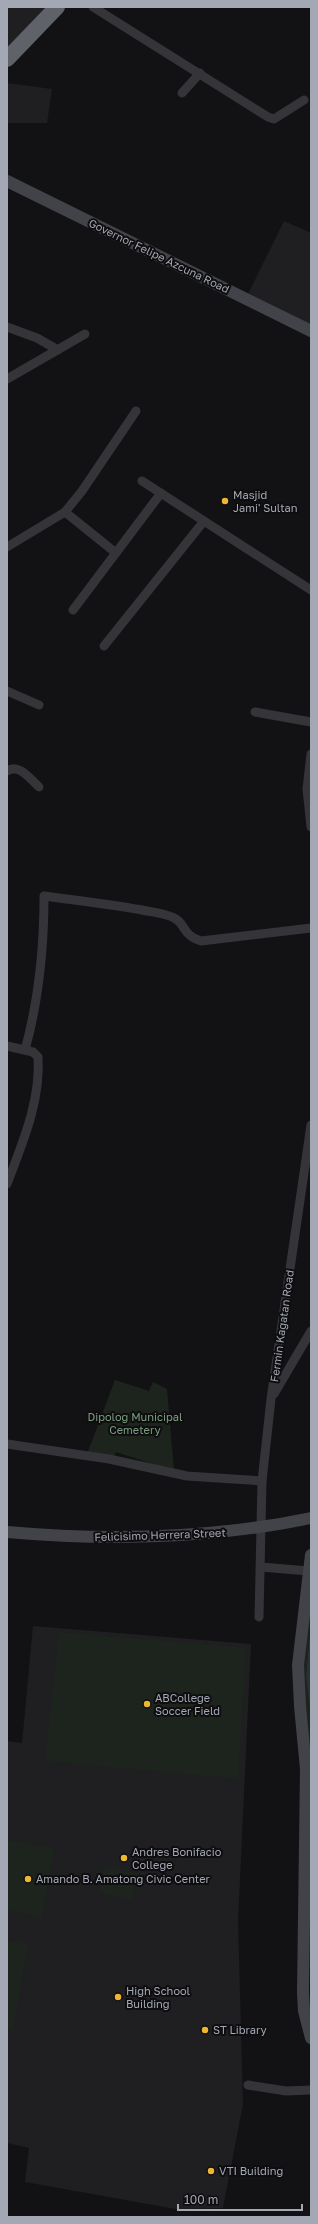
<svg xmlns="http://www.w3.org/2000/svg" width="318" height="2224" viewBox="0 0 318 2224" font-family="'Golos Text',sans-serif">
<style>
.built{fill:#1f1e21}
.green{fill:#1d241e}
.water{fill:#293037}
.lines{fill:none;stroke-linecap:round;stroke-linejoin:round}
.street{stroke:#343439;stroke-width:9}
.secondary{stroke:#424349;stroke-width:12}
.highway{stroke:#60626a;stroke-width:16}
.poi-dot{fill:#edb731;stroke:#0e0d0f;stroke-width:1.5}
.labels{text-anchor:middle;stroke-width:4;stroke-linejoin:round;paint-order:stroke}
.street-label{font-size:11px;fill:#a4a8b4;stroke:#0e0d0f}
.poi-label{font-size:11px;fill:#a4a8b4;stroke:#0e0d0f;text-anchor:start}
.park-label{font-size:11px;fill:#7b9f7f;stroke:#0e0d0f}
</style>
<rect width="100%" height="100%" fill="#121214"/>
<g class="built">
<path d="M7 7H49L7 48Z"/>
<path d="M7 83 52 89 47 123H7Z"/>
<path d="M284 221 311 233V327L247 296Z"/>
<path d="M33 1626 251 1644 238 1921 243 2104 223 2208 176 2209 25 2182 29 2148 7 2143V1741L22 1743Z"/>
</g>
<g class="green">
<path d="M115 1380 149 1391 153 1382 167 1389 174 1471 116 1452 113 1459 87 1454Z"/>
<path d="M311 1587V1620L306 1676 311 1719V1766L301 1676Z"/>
<path d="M59 1632 246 1648 238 1779 45 1761Z"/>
<path d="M7 1840 54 1848 42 1917 7 1910Z"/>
<path d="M104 1866 137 1873 132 1899 99 1893Z"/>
<path d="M7 1940 28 1944 13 2030 7 2029Z"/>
</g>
<path class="water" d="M311 1620V1719L306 1676Z"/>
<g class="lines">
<g class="street">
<path d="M93 7 268 117 274 119 304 100"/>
<path d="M182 93 200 73"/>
<path d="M7 327 37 338 58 350"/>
<path d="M7 379 85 334"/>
<path d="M142 481 311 590"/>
<path d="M65 512 116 553"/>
<path d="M7 547 65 512 82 491 136 411"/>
<path d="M73 610 161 493"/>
<path d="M104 646 204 521"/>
<path d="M7 691 39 705"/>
<path d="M255 712 311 722"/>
<path d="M311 754 307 789 311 827"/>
<path d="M7 771C19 763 30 779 39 787"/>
<path d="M7 1046 33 1052 38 1057C41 1101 22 1144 7 1184"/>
<path d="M25 1050C39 999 44 949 44 896 76 900 109 904 142 910 151 912 163 913 172 917 186 922 181 935 201 941L311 928"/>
<path d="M274 1394 311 1331"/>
<path d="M7 1444 109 1459 187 1476 262 1481"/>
<path d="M261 1567 308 1571"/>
<path d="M259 1617 262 1481 271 1399 311 1125"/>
<path d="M248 2085 286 2091 311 2090"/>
</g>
<g class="secondary">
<path d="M7 181 311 331"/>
<path d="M7 1532C109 1541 210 1539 311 1518"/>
<path d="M311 1555 298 1665 300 1706 306 1769 303 1992 304 2011 311 2038"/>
</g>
<path class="highway" d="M7 59 57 7"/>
</g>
<g class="poi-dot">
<circle cx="225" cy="501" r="4"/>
<circle cx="147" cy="1704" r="4"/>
<circle cx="124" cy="1858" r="4"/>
<circle cx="28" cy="1879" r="4"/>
<circle cx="118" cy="1997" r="4"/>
<circle cx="205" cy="2030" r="4"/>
<circle cx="211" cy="2171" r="4"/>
</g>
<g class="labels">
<g class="street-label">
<text transform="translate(159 256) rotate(26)" y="4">Governor Felipe Azcuna Road</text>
<text transform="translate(282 1326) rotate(-82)" y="4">Fermin Kagatan Road</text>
<text transform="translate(160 1535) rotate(-2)" y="4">Felicisimo Herrera Street</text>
</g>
<g class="poi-label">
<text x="233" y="499">Masjid<tspan x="233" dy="13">Jami' Sultan</tspan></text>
<text x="155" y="1702">ABCollege<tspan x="155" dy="13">Soccer Field</tspan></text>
<text x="132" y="1856">Andres Bonifacio<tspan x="132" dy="13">College</tspan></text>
<text x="36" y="1883">Amando B. Amatong Civic Center</text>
<text x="126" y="1995">High School<tspan x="126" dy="13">Building</tspan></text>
<text x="213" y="2034">ST Library</text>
<text x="219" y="2175">VTI Building</text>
</g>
<g class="park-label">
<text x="135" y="1421">Dipolog Municipal<tspan x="135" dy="13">Cemetery</tspan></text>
</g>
</g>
<rect width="318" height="2224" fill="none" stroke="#a4a8b4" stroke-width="16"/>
<path d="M178 2204v6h124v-6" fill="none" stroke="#a4a8b4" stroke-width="2"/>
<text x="184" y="2204" font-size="12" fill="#a4a8b4" stroke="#0e0d0f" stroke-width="3" paint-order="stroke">100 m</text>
</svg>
